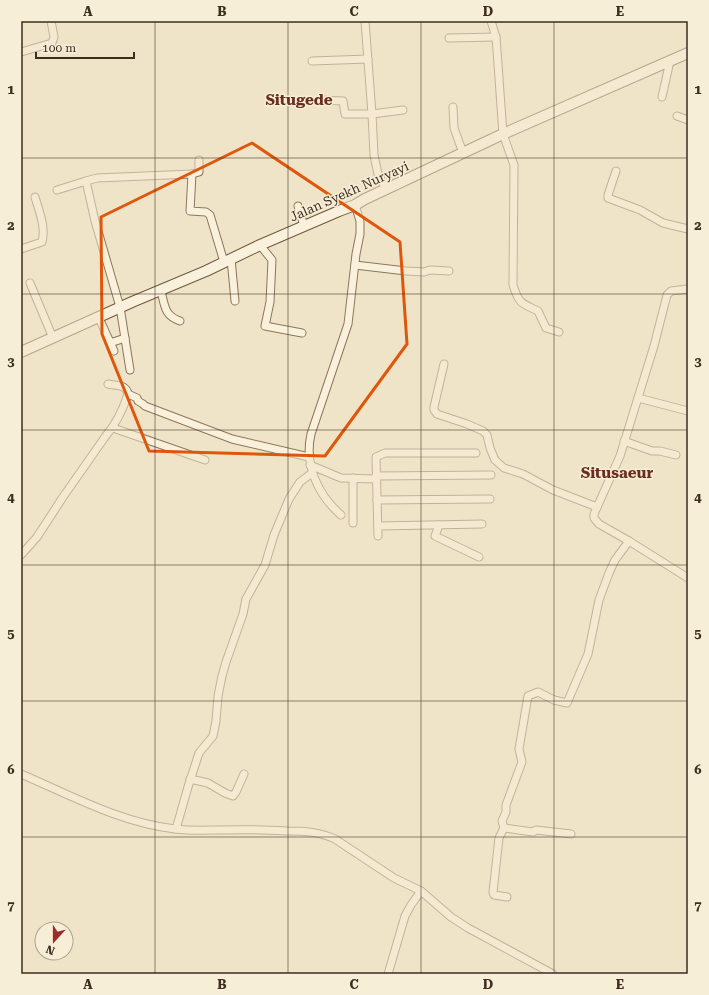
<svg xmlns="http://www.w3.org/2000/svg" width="709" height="995" viewBox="0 0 709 995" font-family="'Roboto Serif',serif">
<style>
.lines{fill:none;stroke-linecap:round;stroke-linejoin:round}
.minor-casing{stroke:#8d765c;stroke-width:9}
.secondary-casing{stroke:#6f573f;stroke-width:12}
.minor{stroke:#faf1dc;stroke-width:7}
.secondary{stroke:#faf1dc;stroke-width:10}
.marked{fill:none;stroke:#df570d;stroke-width:3;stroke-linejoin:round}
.grid{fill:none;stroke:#3d2e20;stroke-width:1;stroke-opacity:0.55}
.labels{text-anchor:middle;stroke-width:3;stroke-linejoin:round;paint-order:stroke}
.street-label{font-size:13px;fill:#3d2e20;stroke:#f7eed8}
.quarter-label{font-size:15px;font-weight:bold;fill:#6b2e1e;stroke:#f7eed8}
.neatline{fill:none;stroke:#3d2e20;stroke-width:1.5}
.grid-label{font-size:13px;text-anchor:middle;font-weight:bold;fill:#3d2e20}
</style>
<rect width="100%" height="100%" fill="#f0e4c8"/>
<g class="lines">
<g class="minor-casing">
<g id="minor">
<path d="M365 21 372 114 374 155 378 174 382 182 388 189"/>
<path d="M491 21 496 37 503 134 514 165 513 285C519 304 521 303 538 311L546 328 559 332"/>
<path d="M449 38 496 37"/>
<path d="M21 52 52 43 54 37 51 21"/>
<path d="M312 61 368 59"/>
<path d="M662 97 670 61"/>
<path d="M321 100 343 101 345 114H372L403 110"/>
<path d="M453 107 454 128 463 153"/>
<path d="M677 116 688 120"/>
<path d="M616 171 608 195V198L640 210 663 223 688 229"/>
<path d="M192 174 199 172V160"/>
<path d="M57 190 86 181"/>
<path d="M298 206 304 226"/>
<path d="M260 245 272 260 270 302 265 326 302 333"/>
<path d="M21 249 42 242C46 227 39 211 35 197"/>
<path d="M231 259 235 301"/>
<path d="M355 265 406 271 424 272 430 270 449 271"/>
<path d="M30 283 53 338"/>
<path d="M688 289 671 291 667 295 654 346 620 456 594 514V518L599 524 629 541 688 578"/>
<path d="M161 291C165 306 164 315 180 321"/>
<path d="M99 318 114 351"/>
<path d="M110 343 125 338"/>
<path d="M444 364 434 407V410L437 414 467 424 483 431 487 435 490 448 495 460 504 468 523 474 553 490 597 507"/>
<path d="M130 370 120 307 95 221 86 181 97 178 192 174 190 211 206 212 210 215 224 262"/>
<path d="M108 384C117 386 126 384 128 394"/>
<path d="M638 398 688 411"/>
<path d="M113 428 205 460"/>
<path d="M624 441 652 451H660L676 455"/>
<path d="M310 465 341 478 376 479"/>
<path d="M376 476 491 475"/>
<path d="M353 478V523"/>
<path d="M377 500 490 499"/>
<path d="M341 515C318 495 304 465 311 434L348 324 356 254 360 234V221L355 205"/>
<path d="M439 525 435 536 479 557"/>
<path d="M378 526 482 524"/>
<path d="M378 536 376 457 385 453H476"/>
<path d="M21 555 37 537 63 497 105 437C116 424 123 410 128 394L137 398 138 401 143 404 145 406 232 439 309 457"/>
<path d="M21 774C70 795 121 823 175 829 191 831 208 830 224 830 245 829 266 830 288 831 305 831 320 832 335 839L394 878 421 891 451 917 468 928 553 974"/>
<path d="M190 779 208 783 225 793 233 796 236 792 244 774"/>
<path d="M504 828 533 832 536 830 571 834"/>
<path d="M176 829 188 787 199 753 213 736 216 721 218 696 222 676 226 662 243 614 246 599 265 565 274 535 289 499 300 482 312 473"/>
<path d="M507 897 494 895 493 892 499 838 504 828 502 821 506 812V805L522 762 519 749 528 696 538 692 554 700 567 703 588 654 599 600 609 573 615 560 629 541"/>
<path d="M388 974 405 916 411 905 421 891"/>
</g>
</g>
<g class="secondary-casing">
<path id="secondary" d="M21 352 132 302 206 271 260 245 339 211 355 205 365 199 503 134 688 53"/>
</g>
<use href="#minor" class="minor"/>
<use href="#secondary" class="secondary"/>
</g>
<path d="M0 0H709V995H0ZM252 143 400 242 407 344 325 456 149 451 102 334 101 217Z" fill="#f0e4c8" fill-opacity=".55" fill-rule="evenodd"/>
<path class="marked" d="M252 143 400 242 407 344 325 456 149 451 102 334 101 217Z"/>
<path class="grid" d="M155 21V974M288 21V974M421 21V974M554 21V974M21 158H688M21 294H688M21 430H688M21 565H688M21 701H688M21 837H688"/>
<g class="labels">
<g class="street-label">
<text transform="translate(349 191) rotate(-24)" y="5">Jalan Syekh Nuryayi</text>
</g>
<g class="quarter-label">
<text x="299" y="105">Situgede</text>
<text x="617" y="478">Situsaeur</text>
</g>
</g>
<rect width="709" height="995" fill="none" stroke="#f7eed8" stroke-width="44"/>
<g transform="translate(54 941) rotate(201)"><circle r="19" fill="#f7eed8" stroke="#ada18e"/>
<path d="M0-3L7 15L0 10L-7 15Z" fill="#9e2a2b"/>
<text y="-6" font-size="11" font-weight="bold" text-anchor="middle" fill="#3d2e20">N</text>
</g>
<path d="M36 52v6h98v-6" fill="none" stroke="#3d2e20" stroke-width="2"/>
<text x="42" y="52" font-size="12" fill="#3d2e20" stroke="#f7eed8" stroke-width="3" paint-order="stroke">100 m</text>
<rect x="22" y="22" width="665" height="951" class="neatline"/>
<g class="grid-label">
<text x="88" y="16">A</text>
<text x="222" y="16">B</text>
<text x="354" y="16">C</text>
<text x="488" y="16">D</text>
<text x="620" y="16">E</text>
<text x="11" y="94">1</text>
<text x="698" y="94">1</text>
<text x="11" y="230">2</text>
<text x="698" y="230">2</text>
<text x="11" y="366">3</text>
<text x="698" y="366">3</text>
<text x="11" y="502">4</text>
<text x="698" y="502">4</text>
<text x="11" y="638">5</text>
<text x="698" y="638">5</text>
<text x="11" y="774">6</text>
<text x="698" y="774">6</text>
<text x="11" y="910">7</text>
<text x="698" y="910">7</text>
<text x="88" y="989">A</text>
<text x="222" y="989">B</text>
<text x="354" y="989">C</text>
<text x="488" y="989">D</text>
<text x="620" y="989">E</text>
</g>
</svg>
